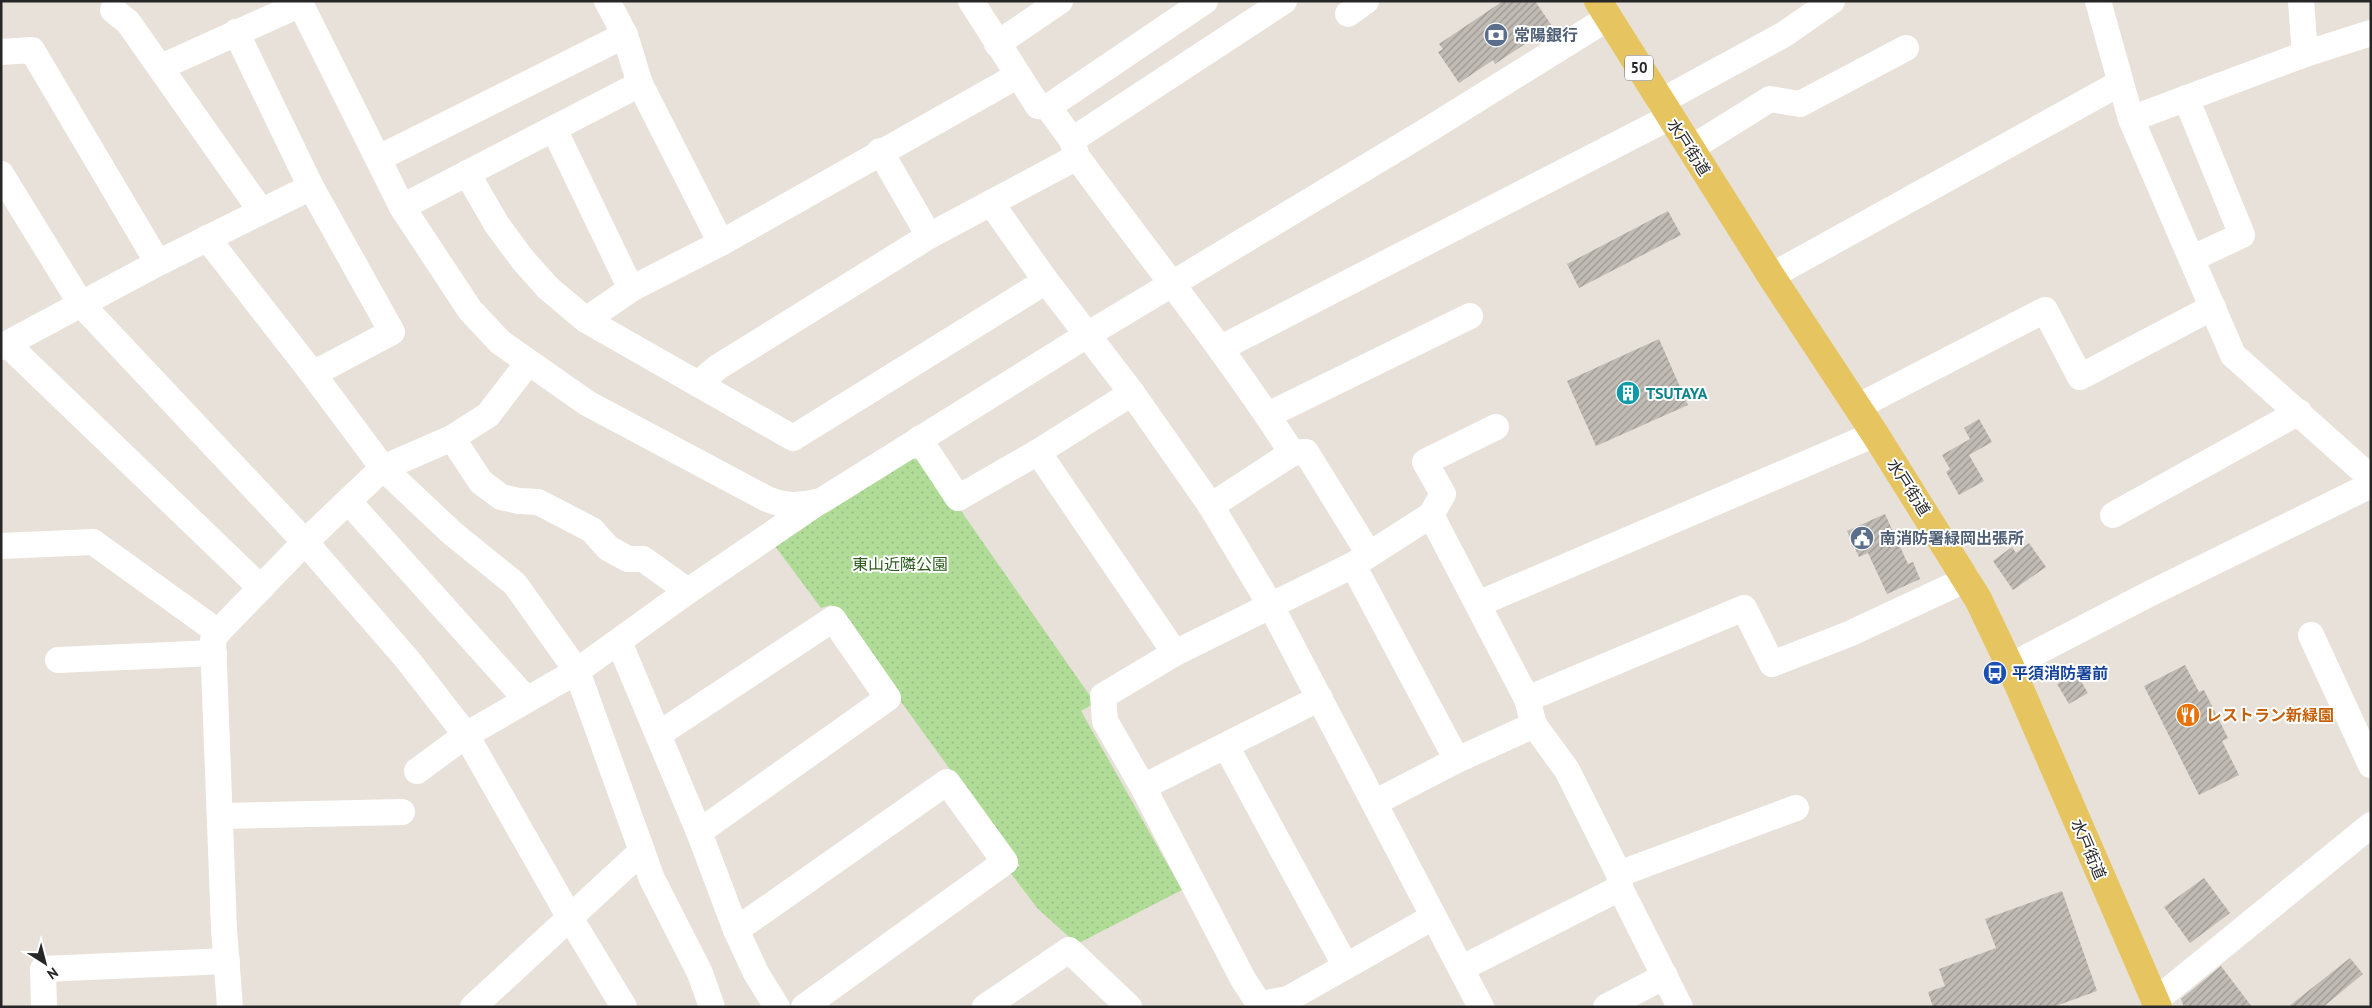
<svg xmlns="http://www.w3.org/2000/svg" width="2372" height="1008" viewBox="0 0 2372 1008" font-family="'PT Sans','Noto Sans JP',sans-serif">
<style>
.grass{fill:url(#grass-dots)}
.building{fill:url(#building-hatch)}
.lines{fill:none;stroke-linecap:round;stroke-linejoin:round}
.minor{stroke:#fff;stroke-width:26}
.major{stroke:#e6c560;stroke-width:28}
.labels{text-anchor:middle;stroke-width:4;stroke-linejoin:round;paint-order:stroke}
.shield{fill:#fff;stroke:#676767;stroke-width:1}
.shield-label{font-size:15px;font-weight:bold;fill:#262626}
.service-label{font-size:16px;font-weight:bold;fill:#4e5e75;stroke:#fff;text-anchor:start}
.street-label{font-size:16px;fill:#262626;stroke:#fff}
.culture-label{font-size:16px;font-weight:bold;fill:#0d838f;stroke:#fff;text-anchor:start}
.park-label{font-size:16px;fill:#2b5d1d;stroke:#fff}
.transit-label{font-size:16px;font-weight:bold;fill:#164399;stroke:#fff;text-anchor:start}
.food-label{font-size:16px;font-weight:bold;fill:#c56008;stroke:#fff;text-anchor:start}
</style>
<defs>
<pattern id="grass-dots" width="8" height="8" patternUnits="userSpaceOnUse" patternTransform="scale(1.25)"><rect width="8" height="8" fill="#b0dc98"/><path d="M2 2h.1M6 6h.1" fill="none" stroke="#97bd83" stroke-width="1.8" stroke-linecap="round"/></pattern>
<pattern id="building-hatch" width="6" height="6" patternUnits="userSpaceOnUse" patternTransform="scale(1.25)"><rect width="6" height="6" fill="#c0bbb4"/><path d="M-1 1l2-2M0 6l6-6M5 7l2-2" fill="none" stroke="#9c9892"/></pattern>
</defs>
<rect width="100%" height="100%" fill="#e8e1d9"/>
<path class="grass" d="M907 458 918 460 959 508 1095 703 1081 711 1182 890 1077 944 1038 909 1009 871 1020 866 831 605 821 608 772 542Z"/>
<g class="building">
<path d="M1503 1H1535L1552 26 1495 64 1493 60 1459 83 1438 52 1443 49 1439 44Z"/>
<path d="M1668 211 1681 235 1579 288 1567 264Z"/>
<path d="M1659 339 1688 405 1596 446 1567 381Z"/>
<path d="M1979 419 1992 442 1969 455 1984 481 1959 495 1946 472 1950 469 1942 455 1970 439 1964 428Z"/>
<path d="M1885 514 1908 564 1913 562 1920 579 1887 594 1868 553 1859 557 1847 531Z"/>
<path d="M2029 543 2046 567 2013 590 1993 561 2012 547 2016 553Z"/>
<path d="M2185 665 2199 692 2204 690 2228 738 2222 741 2239 775 2199 795 2144 686Z"/>
<path d="M2076 673 2088 693 2069 704 2057 684Z"/>
<path d="M2204 878 2230 913 2190 943 2164 907Z"/>
<path d="M2062 891 2097 991 2053 1007H1933L1928 992 1945 986 1939 969 1996 948 1985 919Z"/>
<path d="M2350 958 2363 974 2323 1007H2288Z"/>
<path d="M2221 966 2252 1007H2184L2181 999Z"/>
</g>
<g class="lines">
<g class="minor">
<path d="M299 1 402 207 470 310 500 342 587 403 767 499C787 507 800 506 821 501L1087 335 1423 133 1608 18"/>
<path d="M607 1 625 35 640 84 721 243"/>
<path d="M971 1 1038 106 1048 107 1072 140 1077 157C1149 256 1226 350 1292 453"/>
<path d="M2098 1 2131 119 2233 355 2371 478"/>
<path d="M2301 1 2305 54"/>
<path d="M113 10 128 22 261 211"/>
<path d="M1348 14 1366 1"/>
<path d="M236 32 311 187 392 332 313 374"/>
<path d="M997 44 1060 1"/>
<path d="M1 52 32 50 158 263"/>
<path d="M161 67 301 4"/>
<path d="M2186 98 2242 235 2193 258"/>
<path d="M1660 102 1783 35 1832 1"/>
<path d="M1048 107 1205 1"/>
<path d="M2131 119 2305 54 2371 33"/>
<path d="M554 129 631 289"/>
<path d="M1072 140 1284 1"/>
<path d="M1690 149 1770 99 1800 104 1906 48"/>
<path d="M880 151 929 236"/>
<path d="M379 158 625 35"/>
<path d="M467 173 497 225 523 260 548 288 586 320 793 438 1046 281"/>
<path d="M1 174 81 304 305 542 407 659 466 735 569 916 624 1007"/>
<path d="M991 203 1046 281 1132 393 1211 506 1271 606 1481 1007"/>
<path d="M402 207 640 84"/>
<path d="M207 238 313 374 383 468 452 533 515 584 577 671 652 879 700 973 712 1007"/>
<path d="M1771 276 2120 83"/>
<path d="M586 320 631 289 721 243 1017 76"/>
<path d="M7 344 261 588"/>
<path d="M1 347 158 263 311 187"/>
<path d="M1221 348 1670 117"/>
<path d="M698 384 718 367 929 236 1077 157"/>
<path d="M1857 407 2045 310 2080 377 2213 307"/>
<path d="M1268 415 1470 316"/>
<path d="M452 438 481 482 501 497 519 501 538 502 592 530 608 548 628 559H643L688 591"/>
<path d="M919 439 958 498 1038 452 1132 393"/>
<path d="M1038 452 1175 653"/>
<path d="M348 501 526 699"/>
<path d="M1211 506 1292 453 1306 452 1369 554"/>
<path d="M1431 515 1443 494 1425 462 1496 427"/>
<path d="M2113 515 2299 412"/>
<path d="M1 546 93 542 218 632"/>
<path d="M1353 565 1457 760"/>
<path d="M1478 604 1875 434"/>
<path d="M2311 635 2371 765"/>
<path d="M619 642 699 832 736 930 756 973 777 1007"/>
<path d="M58 660 214 653"/>
<path d="M2010 666 2149 594 2371 485"/>
<path d="M1527 699 1744 608 1772 664 1849 634 1967 579"/>
<path d="M1534 725 1567 770 1619 874 1620 888 1680 1007"/>
<path d="M659 734 833 619 888 698 699 832"/>
<path d="M1226 746 1345 965"/>
<path d="M417 771 466 735 577 671 688 591 817 503"/>
<path d="M1143 787 1320 698"/>
<path d="M221 816 402 812"/>
<path d="M1619 874 1796 808"/>
<path d="M736 930 947 782 1005 862 804 1007"/>
<path d="M1462 968 1620 888"/>
<path d="M2155 1001 2371 825"/>
<path d="M1261 1004 1288 999 1433 917"/>
<path d="M44 1007 43 969 227 961"/>
<path d="M230 1007 224 929 213 640 218 632 305 542 383 468 452 438 488 415 528 363"/>
<path d="M473 1007 642 851"/>
<path d="M985 1007 1069 950 1129 1007"/>
<path d="M1261 1007 1243 979 1143 787 1105 721 1103 696 1175 653 1353 565 1431 515 1527 699 1534 725 1457 760 1376 802"/>
<path d="M1606 1007 1665 976"/>
</g>
<path class="major" d="M1598 1 1771 276 1875 434 1978 599 2010 666 2158 1007"/>
</g>
<defs>
<g id="bank-disc" transform="scale(1.25)"><circle r="9.5" fill="#5c6f8a" stroke="#fff"/><path d="M-6-4H6V4H-6ZM0-2.3a2.3 2.3 0 1 0 0 4.6a2.3 2.3 0 1 0 0-4.6Z" fill="#fff"/></g>
<g id="building-disc" transform="scale(1.25)"><circle r="9.5" fill="#0f9aa8" stroke="#fff"/><path d="M-4-6H4V6H1V3H-1V6H-4ZM-2.5-4.3h1.7v1.8h-1.7ZM.8-4.3h1.7v1.8H.8ZM-2.5-1h1.7V.8h-1.7ZM.8-1h1.7V.8H.8Z" fill="#fff"/></g>
<g id="civic-disc" transform="scale(1.25)"><circle r="9.5" fill="#5c6f8a" stroke="#fff"/><path d="M-.6-6.5H3V-4.5H.6V-3L4-1V1h2V6H-6V1h2V-1L-.6-3ZM-1.2 2.5V6h2.4V2.5Z" fill="#fff"/></g>
<g id="bus-disc" transform="scale(1.25)"><circle r="9.5" fill="#1a4fb4" stroke="#fff"/><path d="M-5-6H5V4H4V6H2V4H-2V6H-4V4H-5ZM-3.5-4V0h7V-4ZM-3.5 1.2v1.5H-2V1.2ZM2 1.2v1.5H3.5V1.2Z" fill="#fff"/></g>
<g id="restaurant-disc" transform="scale(1.25)"><circle r="9.5" fill="#e8710a" stroke="#fff"/><path d="M-5-6h1v4h1v-4h1v4h1v-4h1v5L-1.5 .5V6h-2V.5L-5-1ZM5-6V6H3V1.5H1.5Q1.5-4 5-6Z" fill="#fff"/></g>
</defs>
<g fill-rule="evenodd">
<use href="#bank-disc" x="1496" y="35"/>
<use href="#building-disc" x="1628" y="393"/>
<use href="#civic-disc" x="1862" y="538"/>
<use href="#bus-disc" x="1995" y="673"/>
<use href="#restaurant-disc" x="2188" y="715"/>
</g>
<g class="labels">
<rect class="shield" x="1625" y="55.5" width="28" height="25" rx="4"/>
<g class="shield-label">
<text x="1639" y="73">50</text>
</g>
<g class="service-label">
<text x="1514" y="41">常陽銀行</text>
<text x="1880" y="544">南消防署緑岡出張所</text>
</g>
<g class="street-label">
<text transform="translate(1689 147) rotate(57)" y="6">水戸街道</text>
<text transform="translate(1909 487) rotate(57)" y="6">水戸街道</text>
<text transform="translate(2089 849) rotate(67)" y="6">水戸街道</text>
</g>
<g class="culture-label">
<text x="1646" y="399">TSUTAYA</text>
</g>
<g class="park-label">
<text x="900" y="570">東山近隣公園</text>
</g>
<g class="transit-label">
<text x="2012" y="679">平須消防署前</text>
</g>
<g class="food-label">
<text x="2206" y="721">レストラン新緑園</text>
</g>
</g>
<rect width="2372" height="1008" fill="none" stroke="#262626" stroke-width="5"/>
<g transform="translate(45 963) rotate(144)" stroke="#ffffff" stroke-width="4" paint-order="stroke">
<path d="M0-4L9 19L0 12L-9 19Z" fill="#262626"/>
<text y="-8" font-size="14" font-weight="bold" text-anchor="middle" fill="#262626">N</text>
</g>
</svg>
